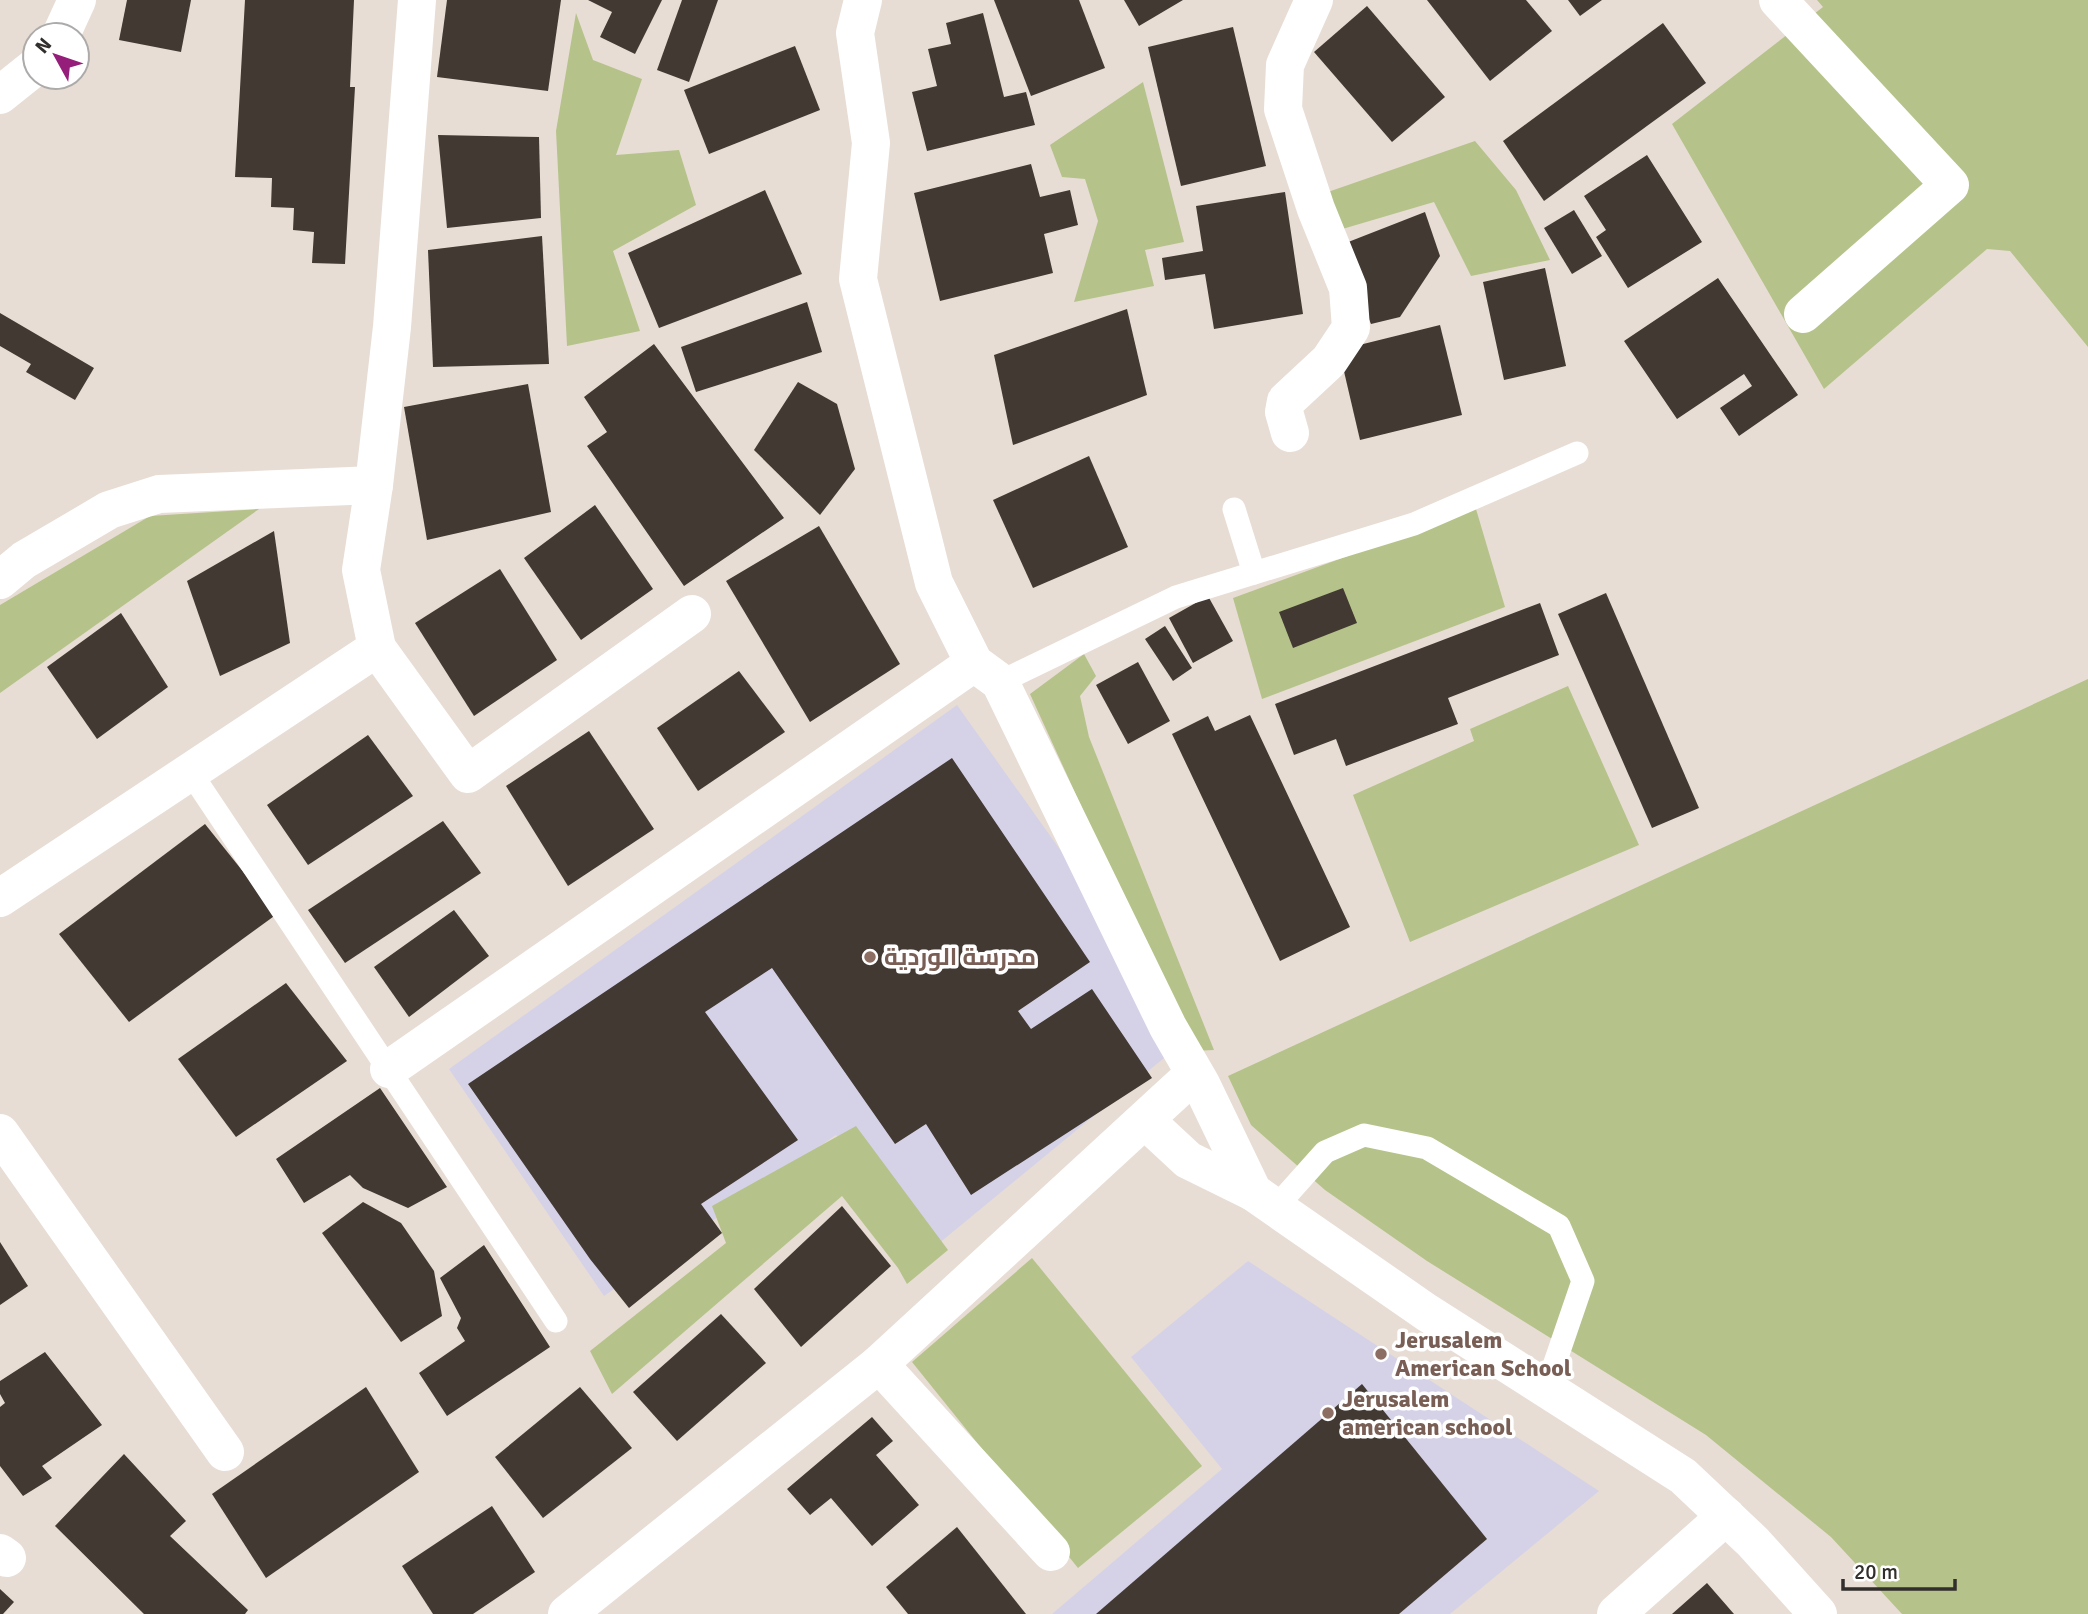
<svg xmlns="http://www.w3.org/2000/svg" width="2088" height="1614" viewBox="0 0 2088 1614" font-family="Signika,Cairo,sans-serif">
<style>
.education{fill:#d5d2e8}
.green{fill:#b5c38a}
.building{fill:#413932}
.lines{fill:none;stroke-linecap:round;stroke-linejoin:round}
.service{stroke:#fff;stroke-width:23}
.minor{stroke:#fff;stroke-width:38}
.education-dot{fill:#8d6e63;stroke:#fff;stroke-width:2.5}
.labels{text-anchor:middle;stroke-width:7;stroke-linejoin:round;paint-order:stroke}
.education-label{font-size:24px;font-weight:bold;fill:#785e54;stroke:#fff;text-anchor:start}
</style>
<rect width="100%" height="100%" fill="#e7ddd4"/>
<g class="education">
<path d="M957 705 1192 1035 926 1254 836 1135 604 1296 449 1069Z"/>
<path d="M1248 1261 1599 1491 1450 1614H1052L1222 1469 1131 1357Z"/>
</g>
<g class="green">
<path d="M1817 0H2088V347L2010 251 1987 249 1824 389 1672 124 1823 7Z"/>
<path d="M576 13 593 60 642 79 616 155 679 150 696 205 613 251 640 331 567 346 556 131Z"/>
<path d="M1143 82 1184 242 1145 250 1154 286 1074 302 1098 221 1085 179 1062 177 1050 145Z"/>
<path d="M1475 141 1516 190 1550 260 1471 276 1434 202 1339 230 1325 193Z"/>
<path d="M259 509 0 693V605L150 516Z"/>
<path d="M1476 509 1505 607 1262 699 1233 598Z"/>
<path d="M1084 654 1096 676 1080 696 1089 737 1214 1050 1193 1051 1030 694Z"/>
<path d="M2088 679V1614H1902L1831 1537 1706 1435 1427 1261 1325 1190 1251 1125 1228 1076Z"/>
<path d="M1568 686 1639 845 1410 942 1353 795 1474 741 1470 729Z"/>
<path d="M856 1126 948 1250 907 1284 898 1268 842 1196 612 1394 590 1351 726 1243 712 1206Z"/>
<path d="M1032 1258 1202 1466 1078 1568 912 1362Z"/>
</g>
<g class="building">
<path d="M127 0H191L181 52 119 40Z"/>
<path d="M245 0H354L350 87H355L345 264 312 263 314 232 293 230 294 208 271 207 272 178 235 177Z"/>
<path d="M447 0H561L548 91 437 77Z"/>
<path d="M588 0H662L635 54 600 37 612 12Z"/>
<path d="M682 0H718L689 82 657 70Z"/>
<path d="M994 0H1079L1105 68 1031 96Z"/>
<path d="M1124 0H1183L1139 26Z"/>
<path d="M1427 0H1526L1552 31 1490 81Z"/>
<path d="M1568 0H1602L1580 16Z"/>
<path d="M1367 6 1445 97 1392 142 1314 52Z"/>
<path d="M983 13 1004 97 1026 92 1035 125 927 151 912 92 937 86 928 49 951 44 946 23Z"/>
<path d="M1663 23 1706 83 1544 201 1503 141Z"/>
<path d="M1233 27 1266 166 1181 186 1148 47Z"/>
<path d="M795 46 820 110 709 154 684 90Z"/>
<path d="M438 135 539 137 541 218 447 228Z"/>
<path d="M1647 155 1702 242 1628 288 1596 237 1606 230 1584 196Z"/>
<path d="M1031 164 1040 197 1070 190 1078 225 1044 234 1053 273 940 301 914 193Z"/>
<path d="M765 190 802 274 659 328 628 253Z"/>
<path d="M1285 192 1303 314 1214 329 1205 274 1165 280 1162 258 1203 251 1196 206Z"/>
<path d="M1574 210 1602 256 1572 274 1544 228Z"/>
<path d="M1425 212 1440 256 1400 317 1371 324 1338 246Z"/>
<path d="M542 236 549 364 433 367 428 250Z"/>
<path d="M1545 268 1566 366 1504 380 1483 282Z"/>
<path d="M1718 278 1798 395 1739 436 1720 408 1752 386 1744 374 1677 419 1624 341Z"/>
<path d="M807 302 822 352 696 392 681 347Z"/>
<path d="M1127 309 1147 395 1013 445 994 355Z"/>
<path d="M0 313 94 368 75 400 26 372 31 364 0 346Z"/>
<path d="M1440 325 1462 415 1360 440 1339 350Z"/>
<path d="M654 344 784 518 684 586 587 446 607 432 584 397Z"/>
<path d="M798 382 837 404 855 469 820 515 754 450Z"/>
<path d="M528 384 551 512 427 540 404 407Z"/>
<path d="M1089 456 1128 547 1033 588 993 500Z"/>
<path d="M595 505 653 589 581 640 524 558Z"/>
<path d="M819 526 900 664 810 722 726 581Z"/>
<path d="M274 531 290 643 220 676 187 581Z"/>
<path d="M500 569 557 660 474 716 415 623Z"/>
<path d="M1343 588 1357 623 1293 648 1279 612Z"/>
<path d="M1606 593 1699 808 1652 828 1558 614Z"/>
<path d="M1208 596 1233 641 1193 663 1169 618Z"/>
<path d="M1540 603 1559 655 1448 698 1458 724 1346 766 1336 739 1294 755 1275 704Z"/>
<path d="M121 613 168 687 97 739 47 667Z"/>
<path d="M1165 626 1192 668 1173 681 1145 639Z"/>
<path d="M1138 662 1170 721 1128 744 1096 685Z"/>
<path d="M739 671 785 732 698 791 657 728Z"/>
<path d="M1250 715 1350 927 1280 961 1172 734 1208 716 1215 731Z"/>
<path d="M589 731 654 829 568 886 506 786Z"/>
<path d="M368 735 413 796 308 865 267 805Z"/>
<path d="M952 758 1090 962 1018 1011 1031 1029 1092 989 1152 1078 971 1195 926 1124 895 1144 772 968 705 1012 798 1140 701 1204 722 1233 629 1308 590 1259 468 1084Z"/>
<path d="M443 821 481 873 345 963 308 910Z"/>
<path d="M205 824 277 914 129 1022 59 934Z"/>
<path d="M454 910 489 956 409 1017 374 967Z"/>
<path d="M286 983 347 1061 236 1137 178 1059Z"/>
<path d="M380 1088 447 1187 408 1208 363 1188 350 1175 304 1203 276 1159Z"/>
<path d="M363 1202 401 1223 434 1271 442 1316 401 1342 322 1233Z"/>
<path d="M842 1206 891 1266 801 1347 754 1289Z"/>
<path d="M0 1242 28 1286 0 1305Z"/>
<path d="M484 1245 550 1347 447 1416 419 1373 465 1341 457 1328 461 1318 440 1278Z"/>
<path d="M721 1314 766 1363 677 1441 633 1392Z"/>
<path d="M45 1352 102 1425 42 1466 52 1478 23 1496 0 1466V1407L5 1403 0 1394V1381Z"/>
<path d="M1362 1384 1487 1539 1399 1614H1096Z"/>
<path d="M366 1387 419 1472 266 1578 212 1494Z"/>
<path d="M580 1387 632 1448 543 1518 495 1457Z"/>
<path d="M872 1417 893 1441 876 1455 919 1505 872 1546 831 1498 810 1515 787 1489Z"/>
<path d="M124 1454 186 1521 170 1536 248 1610 245 1614H144L55 1526Z"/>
<path d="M492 1506 535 1572 473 1614H433L402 1566Z"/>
<path d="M957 1527 1026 1614H908L886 1587Z"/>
<path d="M1707 1583 1734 1614H1672Z"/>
<path d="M0 1589 14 1602 3 1614H0Z"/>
</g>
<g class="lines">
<g class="service">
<path d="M1234 509 1254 573"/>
<path d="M1000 682 1176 597 1414 524 1577 453"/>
<path d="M191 773 556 1321"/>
<path d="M1275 1208 1325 1152 1364 1135 1427 1148 1559 1226 1583 1281 1546 1389"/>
</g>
<g class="minor">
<path d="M863 0 855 33 871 143 858 279 934 583 974 663 1000 682 1168 1027 1201 1084 1253 1192"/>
<path d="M1778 0 1950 185 1803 314"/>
<path d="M61 35 77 0"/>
<path d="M0 95 35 67"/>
<path d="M1290 433 1284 412 1286 401 1329 361 1351 328 1348 288 1316 209 1283 109 1285 65 1314 0"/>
<path d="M0 580 24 560 109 510 159 494 374 485 392 327 417 0"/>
<path d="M377 648 468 774 692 614"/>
<path d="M0 898 377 648 361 570 374 485"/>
<path d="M389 1069 974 663"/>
<path d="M1146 1121 1188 1160 1253 1192 1426 1312 1683 1476 1753 1542 1818 1614"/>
<path d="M0 1133 225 1452"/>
<path d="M879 1364 1051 1552"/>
<path d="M0 1553 7 1558"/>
<path d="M567 1614 879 1364 1193 1075"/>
<path d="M1616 1614 1726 1516"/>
</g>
</g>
<g class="education-dot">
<circle cx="870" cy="957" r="7"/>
<circle cx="1381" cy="1354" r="7"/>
<circle cx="1328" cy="1413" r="7"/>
</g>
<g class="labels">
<g class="education-label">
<text x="884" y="965">مدرسة الوردية</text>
<text x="1395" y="1348">Jerusalem<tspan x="1395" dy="28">American School</tspan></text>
<text x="1342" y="1407">Jerusalem<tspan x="1342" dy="28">american school</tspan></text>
</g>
</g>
<g transform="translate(56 56) rotate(310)"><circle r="33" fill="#ffffff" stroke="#adabaa" stroke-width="2"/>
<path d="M0-5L12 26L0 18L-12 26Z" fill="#951e7a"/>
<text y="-10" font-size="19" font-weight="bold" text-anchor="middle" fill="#322e2b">N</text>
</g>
<path d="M1843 1579v10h112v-10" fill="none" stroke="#322e2b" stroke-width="3.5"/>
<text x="1854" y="1579" font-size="21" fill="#322e2b" stroke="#ffffff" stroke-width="5" paint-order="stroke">20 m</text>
</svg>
